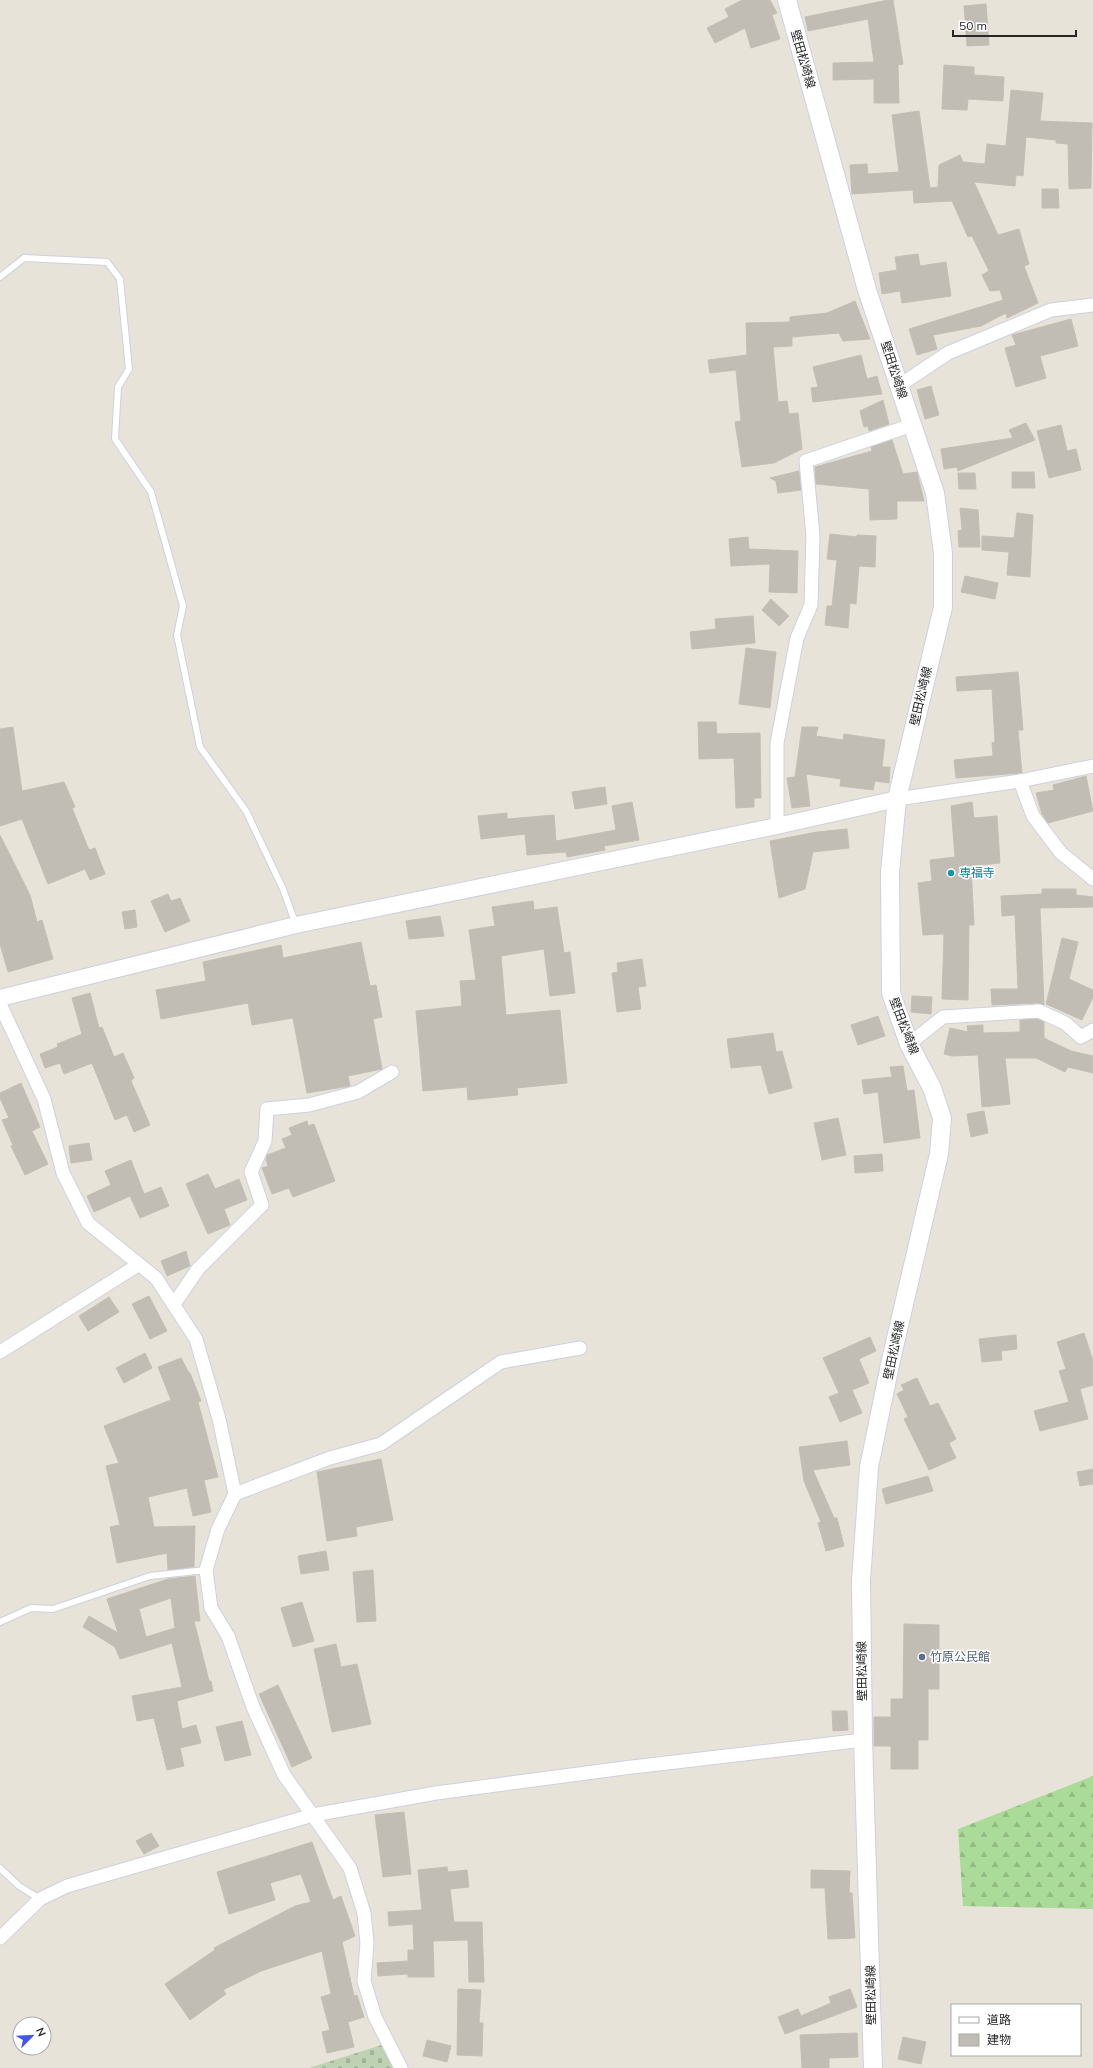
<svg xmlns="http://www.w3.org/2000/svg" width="1093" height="2068" viewBox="0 0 1093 2068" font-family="Mulish,'Noto Sans JP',sans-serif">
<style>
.forest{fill:url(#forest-firs)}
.cemetery{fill:url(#cemetery-stones)}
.building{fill:#c1bdb5;stroke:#c3bfb3;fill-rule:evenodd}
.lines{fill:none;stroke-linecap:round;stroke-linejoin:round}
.service-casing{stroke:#cfd0df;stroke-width:8}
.minor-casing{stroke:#cfd0df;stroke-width:15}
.tertiary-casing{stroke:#cfd0df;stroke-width:18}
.secondary-casing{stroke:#cfd0df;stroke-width:20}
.service{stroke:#fff;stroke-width:6}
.minor{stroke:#fff;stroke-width:13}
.tertiary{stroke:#fff;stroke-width:16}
.secondary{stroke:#fff;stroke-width:18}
.culture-dot{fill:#0f9aa8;stroke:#fff;stroke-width:1.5}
.service-dot{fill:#5c6f8a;stroke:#fff;stroke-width:1.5}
.labels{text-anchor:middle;stroke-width:3;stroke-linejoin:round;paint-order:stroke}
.street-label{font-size:12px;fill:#272727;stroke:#fff}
.culture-label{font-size:12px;fill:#0d838f;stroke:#fff;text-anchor:start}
.service-label{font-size:12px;fill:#4e5e75;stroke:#fff;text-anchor:start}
</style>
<defs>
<pattern id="forest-firs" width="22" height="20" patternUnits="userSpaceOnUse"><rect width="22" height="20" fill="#abdb99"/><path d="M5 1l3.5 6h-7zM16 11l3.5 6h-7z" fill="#93bc84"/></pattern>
<pattern id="cemetery-stones" width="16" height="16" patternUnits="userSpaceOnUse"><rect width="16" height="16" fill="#bed1b2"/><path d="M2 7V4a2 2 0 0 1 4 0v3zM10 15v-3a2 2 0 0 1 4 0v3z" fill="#a3b399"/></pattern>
</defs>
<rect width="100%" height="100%" fill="#e8e3d9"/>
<path class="forest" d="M1093 1776V1909L963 1906 958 1829Z"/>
<path class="cemetery" d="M388 2043 401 2068H309Z"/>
<g class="building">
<path d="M742 0H770L777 13 772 15 780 39 751 48 745 28 715 43 707 28 729 17 725 9Z"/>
<path d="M888 0H893L903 64 898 65 899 103H874V79L833 80V63L874 62 868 19 808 31 805 17Z"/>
<path d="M986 4 989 45 967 46 964 6Z"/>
<path d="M944 65 974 67V75L1004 77 1003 101 968 99 967 110 942 109Z"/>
<path d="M1011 90 1043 93 1040 121 1092 123 1091 188 1069 189 1068 144 1056 143V140L1026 137 1023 176 1016 175 1015 186 974 182 998 235 1019 229 1029 264 1024 266 1038 303 1007 318 1006 313 981 326 933 335 937 349 917 355 909 329 1003 300 1000 290 990 291 982 275 989 271 972 236 968 237 952 201 914 203 913 190 852 194 850 165 867 164 868 174 899 172 892 115 919 111 930 188 938 187 939 165 960 155 963 162 985 164 987 144 1006 146Z"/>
<path d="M1042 189H1058L1059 208H1042Z"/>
<path d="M918 254 920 266 946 262 951 296 902 303 900 291 882 294 879 273 897 270 895 257Z"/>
<path d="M855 301 870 339 843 341 839 333 792 337V346L773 347 778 402 787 401 789 414 798 413 802 449 774 463 742 467 735 422 741 421 736 370 710 373 708 360 747 355 746 323 790 322V317L827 313Z"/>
<path d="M1071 319 1078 346 1040 356 1046 378 1016 387 1005 348 1016 345 1012 335Z"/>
<path d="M861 355 867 379 877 376 882 394 813 402 811 388 818 387 813 367Z"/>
<path d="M931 386 939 415 925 419 917 390Z"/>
<path d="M883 400 889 424 869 431 868 426 864 427 860 411Z"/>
<path d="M1026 423 1035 440 958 471 957 467 944 469 941 449 1013 438 1009 430Z"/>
<path d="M1061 425 1067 451 1076 449 1081 470 1049 478 1037 431Z"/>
<path d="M892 440 903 474 917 472 924 501H897V519L870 520 869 489 816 484 815 467 872 451 871 447Z"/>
<path d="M799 471 801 490 778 493 776 481 770 478Z"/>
<path d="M1012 472H1034L1035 488H1012Z"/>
<path d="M958 473H975L976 489H959Z"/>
<path d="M960 508 978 510 980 547H959L958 531 962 530Z"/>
<path d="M1017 513 1033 515 1030 577 1007 575 1009 552 982 550V536L1014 538Z"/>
<path d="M830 534 857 537V535L876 536 875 567 859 566 856 604 850 603 848 628 825 625 827 606H832L837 560 827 559Z"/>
<path d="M748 537 749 549 798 551 797 593 769 592 770 564 731 566 729 539Z"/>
<path d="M965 576 998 583 995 599 961 592Z"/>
<path d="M771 599 789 616 779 626 762 610Z"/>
<path d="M753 616 755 643 692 649 690 632 716 629 715 619Z"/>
<path d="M746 648 776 652 770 708 739 704Z"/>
<path d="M1018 672 1023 730H1018L1022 773 956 778 954 760 993 756 992 743 995 742 992 689 957 691 956 677Z"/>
<path d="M698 722H716L717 734 760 733 761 798H754V807L736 808 734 758 699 759Z"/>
<path d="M13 727 22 791 64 782 75 807 72 808 89 850 95 848 105 874 90 880 85 869 48 884 22 819 0 826V729Z"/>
<path d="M802 727H818L816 736 843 740 844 734 885 740 882 767H890L889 783 875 781 873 790 840 786 841 779 806 774 810 806 792 808 787 778 795 777Z"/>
<path d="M1086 776 1093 811 1048 823 1042 814 1036 793 1054 790 1053 785Z"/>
<path d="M605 787 607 804 575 809 572 792Z"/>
<path d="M632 802 639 840 604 846 605 850 567 857 566 852 527 855 525 834 481 839 478 816 507 813V819L554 815 556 841 616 830 612 806Z"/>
<path d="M972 802 974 818 997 816 1000 863 971 866 974 925H969L968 1000 942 999 944 934 923 935 918 883 932 881 930 860 955 857 951 806Z"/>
<path d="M847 829 849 848 813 852 805 889 779 898 770 841 817 832Z"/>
<path d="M0 835 30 895 37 922 42 920 53 959 8 972 0 944Z"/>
<path d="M1042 889H1076V895L1093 897V907L1040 908 1044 1005 1038 1003 992 1005 991 989H1018L1015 915 1002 916 1001 896 1042 894Z"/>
<path d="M168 894 171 901 180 898 190 921 165 932 151 901Z"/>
<path d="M533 901 534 910 557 907 564 953 570 952 575 993 550 996 544 949 501 956 506 1015 560 1010 567 1083 517 1088 518 1095 468 1100 467 1087 423 1091 416 1011 462 1006 460 981 476 980 469 930 495 926 492 907Z"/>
<path d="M135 910 137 927 125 929 122 912Z"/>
<path d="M440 916 444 936 409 939 406 921Z"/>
<path d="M1062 938 1078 942 1069 979 1093 990V997L1082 1020 1046 1004Z"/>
<path d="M361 942 370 986 376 985 382 1017 373 1019 382 1069 348 1076 350 1086 307 1093 293 1018 252 1025 248 1003 161 1019 156 990 206 981 203 962 281 945 283 958Z"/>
<path d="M642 959 646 986 638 987 641 1009 617 1012 612 973 618 972 617 963Z"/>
<path d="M90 993 99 1028 102 1027 114 1057 123 1053 134 1078 131 1081 150 1125 134 1132 127 1115 115 1120 92 1063 64 1074 60 1063 45 1068 40 1054 58 1047 57 1044 82 1034 72 998Z"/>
<path d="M912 996 932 997 931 1014 911 1012Z"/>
<path d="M878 1016 885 1036 858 1045 851 1025Z"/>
<path d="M1037 1019 1044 1022V1038L1071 1051 1093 1056V1073L1068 1067 1065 1072 1036 1058H1005L1010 1104 982 1107 978 1055 952 1056 944 1054 950 1028 968 1032 967 1026 983 1025V1033L1020 1032V1020Z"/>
<path d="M773 1033 776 1052 782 1051 792 1088 769 1094 761 1065 731 1068 727 1039Z"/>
<path d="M903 1066 907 1091 914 1090 920 1138 884 1143 878 1092 864 1094 862 1080 892 1077 890 1067Z"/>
<path d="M21 1083 40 1127 32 1131 48 1164 25 1175 11 1146 13 1145 2 1120 9 1118 0 1098V1093Z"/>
<path d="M984 1111 988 1133 971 1137 967 1114Z"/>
<path d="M838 1118 846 1155 822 1160 814 1123Z"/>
<path d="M307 1121 308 1126 314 1124 335 1181 293 1197 289 1188 272 1194 262 1168 268 1166 266 1159 267 1155 286 1148 282 1139 292 1135 289 1128Z"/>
<path d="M89 1143 92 1160 71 1163 69 1146Z"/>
<path d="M882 1154 883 1171 855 1173 854 1156Z"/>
<path d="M131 1160 144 1194 161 1187 169 1206 140 1218 130 1196 94 1212 87 1196 111 1185 105 1171Z"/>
<path d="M208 1174 215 1189 239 1179 247 1200 224 1209 230 1225 208 1234 186 1184Z"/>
<path d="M186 1251 190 1266 167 1276 161 1261Z"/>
<path d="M149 1296 167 1331 150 1339 132 1304Z"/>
<path d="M109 1297 119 1312 88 1331 79 1316Z"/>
<path d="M1084 1333 1093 1361V1385L1080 1389 1088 1419 1040 1431 1034 1411 1069 1402 1059 1371 1066 1369 1057 1342Z"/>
<path d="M1016 1335 1017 1349 1001 1351 1002 1360 982 1362 979 1339Z"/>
<path d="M870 1337 876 1351 859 1359 869 1383 852 1390 862 1413 840 1422 829 1397 839 1393 823 1358Z"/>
<path d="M145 1353 152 1368 124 1383 116 1368Z"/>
<path d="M181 1358 189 1373H190L201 1401 198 1402 218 1477 204 1480 211 1512 193 1516 187 1488 148 1497 154 1527 195 1526 194 1567 168 1570 167 1553 117 1563 110 1527 120 1525 106 1466 119 1463 104 1426 171 1400 158 1367Z"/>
<path d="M917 1378 930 1406 938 1403 956 1439 949 1443 956 1458 929 1470 904 1419 908 1417 897 1394 904 1390 901 1385Z"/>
<path d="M847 1441 850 1465 813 1470 834 1518H837L844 1546 826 1551 818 1523 821 1522 804 1481 799 1447Z"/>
<path d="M381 1459 393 1520 356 1527 357 1536 327 1541 317 1472Z"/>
<path d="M1093 1469V1484L1080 1486 1077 1472Z"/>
<path d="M928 1476 933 1491 886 1504 882 1489Z"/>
<path d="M326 1551 329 1570 301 1574 298 1556Z"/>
<path d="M373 1570 376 1621 357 1622 353 1572Z"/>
<path d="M195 1576 200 1621H194L209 1681H211L213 1691 177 1701 182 1729 196 1725 201 1743 180 1748 184 1766 167 1770 154 1718 137 1721 132 1696 182 1687 172 1643 120 1659 115 1647 83 1627 89 1616 118 1633 107 1599 168 1579ZM171 1598 175 1628 146 1637 139 1609Z"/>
<path d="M302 1602 314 1641 293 1647 281 1608Z"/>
<path d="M904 1624 939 1625V1689H928V1740H918V1769H891V1746H874V1717H891V1699H903Z"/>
<path d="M336 1644 341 1667 357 1664 371 1724 332 1732 314 1649Z"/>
<path d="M278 1685 312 1758 292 1767 259 1694Z"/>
<path d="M832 1711H847L848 1730 833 1731Z"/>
<path d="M242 1721 251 1755 225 1761 216 1727Z"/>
<path d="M404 1812 411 1874 383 1877 375 1815Z"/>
<path d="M151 1833 159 1846 144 1854 136 1841Z"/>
<path d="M312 1842 333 1900 341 1896 355 1936 342 1942 354 1996 357 1995 364 2017 348 2022 354 2047 327 2053 322 2032 330 2030 321 1997 331 1994 322 1951 261 1971 223 1990 226 1994 190 2020 165 1984 215 1950 214 1948 295 1906 311 1902 301 1874 270 1883 275 1900 229 1914 217 1872Z"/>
<path d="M447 1867 448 1872 467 1870 469 1887 450 1889 454 1922H482L484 1982H469L468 1940 433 1941 434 1977H408V1974L378 1976 377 1963 408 1961V1950H414L413 1924 389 1926 388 1912 422 1910 418 1870Z"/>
<path d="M811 1870 850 1871 849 1893H852L855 1938 828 1939 825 1888H811Z"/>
<path d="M458 1989 481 1990 479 2023H483L482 2056 457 2055Z"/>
<path d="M850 1989 857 2007 785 2034 778 2017 798 2009 801 2016 831 2003 829 1997Z"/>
<path d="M857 2033 858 2057 829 2058V2068H802L800 2035Z"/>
<path d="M903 2037 926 2042 921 2064 898 2059Z"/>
<path d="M427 2040 451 2046 447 2062 423 2056Z"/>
</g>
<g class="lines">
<g class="service-casing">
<g id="service">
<path d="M0 277 24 258 107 262 120 279 129 369 118 387 115 439 151 492 183 606 177 635 200 747 246 811 283 889 296 925"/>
<path d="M0 1622 31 1608 53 1609 150 1576 206 1570"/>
<path d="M0 1868 19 1886 40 1899"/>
</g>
</g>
<g class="minor-casing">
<g id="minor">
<path d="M900 385 948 353 1051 310 1093 305"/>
<path d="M1020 781 1033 816 1061 853 1093 879"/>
<path d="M897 799 1020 781 1093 766"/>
<path d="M777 826V743L797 638 811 605 813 536 806 461 912 425"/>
<path d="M0 1004 44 1099 63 1173 88 1223 156 1278 196 1339 219 1419 235 1494 218 1529 206 1570 211 1608 228 1636 253 1707 284 1775 350 1868 364 1913 367 1943 364 1981 375 2017 401 2068"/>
<path d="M909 1044 943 1017 1039 1011 1065 1023 1081 1037 1093 1030"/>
<path d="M174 1304 198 1269 262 1205 251 1172 265 1141 267 1109 309 1105 358 1092 392 1072"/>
<path d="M0 1352 138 1265"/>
<path d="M235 1494 330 1458 381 1444 501 1362 580 1348"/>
<path d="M0 1938 40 1899 67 1886 313 1815 436 1793 624 1768 863 1740"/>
</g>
</g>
<g class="tertiary-casing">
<path id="tertiary" d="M0 998 296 925 777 826 897 799"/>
</g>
<g class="secondary-casing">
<path id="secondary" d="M787 0 867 290 935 493 943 553V607L897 799 890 872 891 993 909 1044 932 1088 942 1118 939 1154 891 1360 869 1467 861 1581 863 1740 873 2068"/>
</g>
<use href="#service" class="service"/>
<use href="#minor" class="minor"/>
<use href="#tertiary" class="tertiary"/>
<use href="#secondary" class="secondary"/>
</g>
<circle class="culture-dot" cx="951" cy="873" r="4"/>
<circle class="service-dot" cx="922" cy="1657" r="4"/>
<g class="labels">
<g class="street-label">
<text transform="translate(803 59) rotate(74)" y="4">壁田松崎線</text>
<text transform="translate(894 370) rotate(72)" y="4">壁田松崎線</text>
<text transform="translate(921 696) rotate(-77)" y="4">壁田松崎線</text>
<text transform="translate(904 1026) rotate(69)" y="4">壁田松崎線</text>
<text transform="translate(894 1350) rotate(-78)" y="4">壁田松崎線</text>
<text transform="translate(862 1671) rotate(-91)" y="4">壁田松崎線</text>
<text transform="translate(871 1995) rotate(-91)" y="4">壁田松崎線</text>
</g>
<g class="culture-label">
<text x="959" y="877">専福寺</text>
</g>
<g class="service-label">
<text x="930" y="1661">竹原公民館</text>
</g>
</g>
<rect x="951" y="2004" width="130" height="52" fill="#ffffff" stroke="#a9a9a9"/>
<rect x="959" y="2017" width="20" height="6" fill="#ffffff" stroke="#a9a9a9"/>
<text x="987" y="2024" font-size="12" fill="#272727">道路</text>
<rect x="959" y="2034" width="20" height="12" fill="#c1bdb5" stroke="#a9a9a9"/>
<text x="987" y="2044" font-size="12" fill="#272727">建物</text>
<g transform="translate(32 2036) rotate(66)"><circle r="19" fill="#ffffff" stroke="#a9a9a9"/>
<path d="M0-3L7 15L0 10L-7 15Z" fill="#4556ea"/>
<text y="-6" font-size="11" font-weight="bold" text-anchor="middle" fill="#272727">N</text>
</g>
<path d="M953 30v6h123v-6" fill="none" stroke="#272727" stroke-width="2"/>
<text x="959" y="30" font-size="12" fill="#272727" stroke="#ffffff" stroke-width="3" paint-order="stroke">50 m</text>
</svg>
